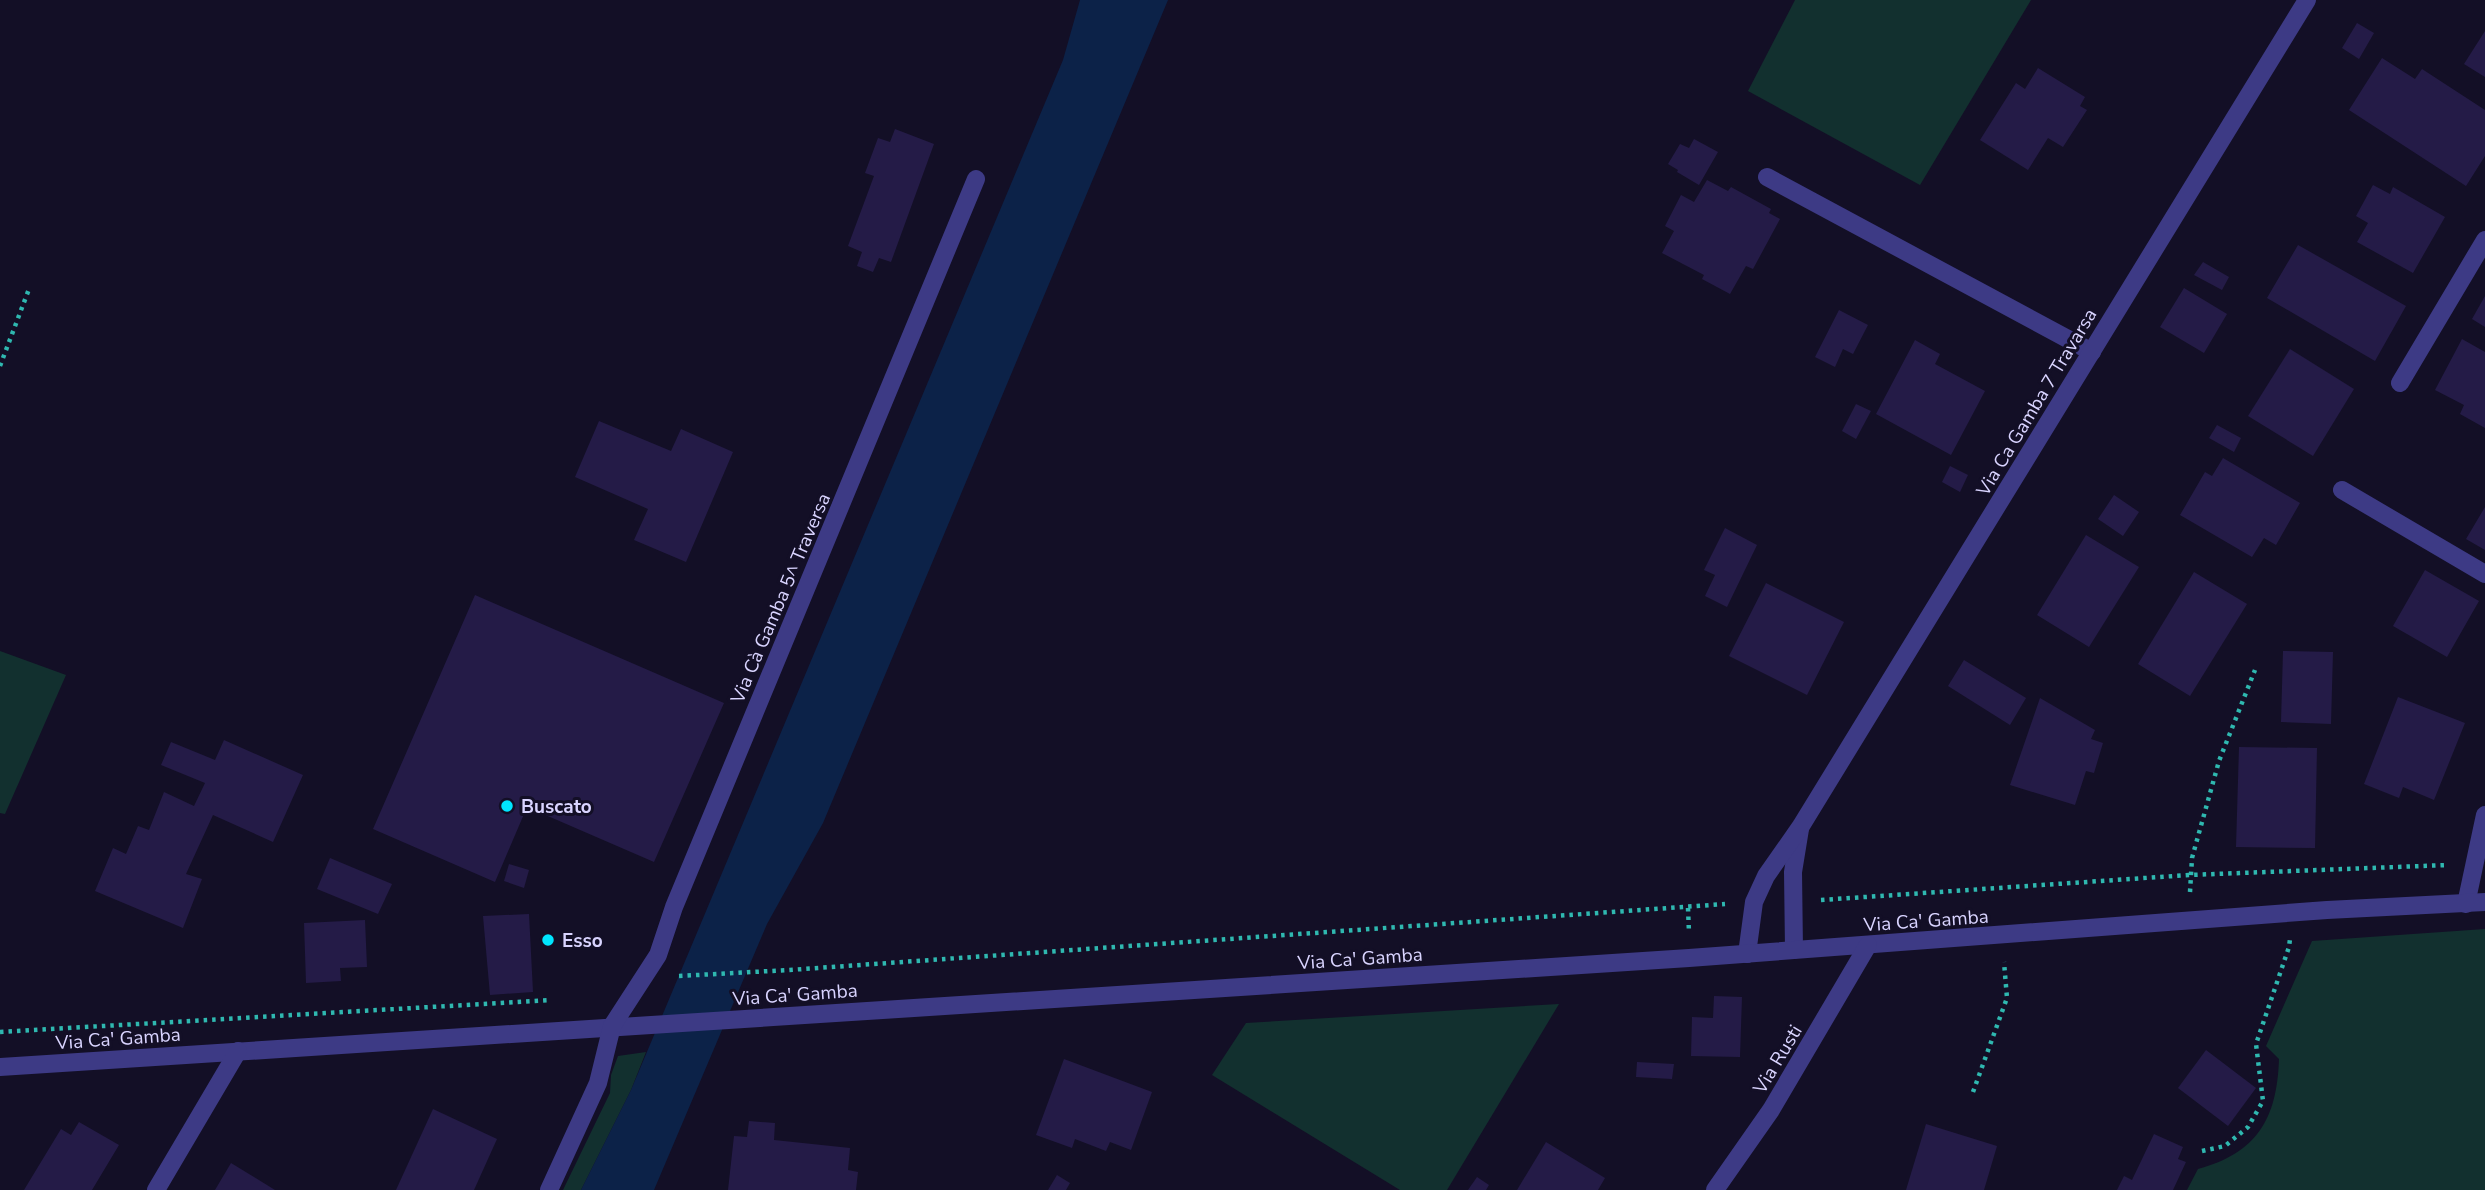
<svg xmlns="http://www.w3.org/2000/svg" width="2485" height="1190" viewBox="0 0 2485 1190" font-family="'Nunito Sans',sans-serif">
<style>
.green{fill:#12302f}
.water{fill:#0c2248}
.building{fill:#241b47}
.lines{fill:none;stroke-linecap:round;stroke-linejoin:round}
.path{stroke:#2fb8b0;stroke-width:4.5;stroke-dasharray:3.5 5;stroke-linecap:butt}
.minor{stroke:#3d3a85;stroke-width:18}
.poi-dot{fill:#00e5ff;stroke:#130f26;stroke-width:2.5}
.labels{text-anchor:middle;stroke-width:6;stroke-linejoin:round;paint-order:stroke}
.street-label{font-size:19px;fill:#d9d4ff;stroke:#130f26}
.poi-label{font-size:19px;font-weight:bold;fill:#d9d4ff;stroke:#130f26;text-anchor:start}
</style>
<rect width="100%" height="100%" fill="#130f26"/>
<g class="green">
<path d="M1795 0H2031L1920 185 1748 91Z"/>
<path d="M0 651 66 675 5 814 0 813Z"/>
<path d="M2485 929V1190H2187L2198 1169C2257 1153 2277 1119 2279 1059L2266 1046 2312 941Z"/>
<path d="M1559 1004 1447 1190H1400L1212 1075 1246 1023Z"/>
<path d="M646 1052 631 1090 581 1190H563L610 1093 611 1075 618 1056Z"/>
</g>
<path class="water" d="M1080 0H1168L823 823 767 924 654 1190H581L631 1090 1063 60Z"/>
<g class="building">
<path d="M2357 23 2374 33 2359 59 2342 48Z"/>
<path d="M2485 31V77L2464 64Z"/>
<path d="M2382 58 2415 79 2422 69 2485 110V156L2466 186 2349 110Z"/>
<path d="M2038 68 2085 97 2080 106 2087 110 2063 147 2048 138 2028 170 1980 140 2016 83 2025 89Z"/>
<path d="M895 129 934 144 891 262 879 258 873 272 857 266 862 252 848 246 874 176 865 173 878 138 890 142Z"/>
<path d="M1694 139 1718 152 1699 185 1677 172 1678 170 1668 164 1680 144 1689 148Z"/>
<path d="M1707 180 1728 191 1731 187 1771 209 1769 213 1780 219 1753 269 1746 266 1730 294 1702 279 1704 275 1662 253 1674 231 1665 226 1681 195 1694 202Z"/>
<path d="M2373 185 2390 194 2393 187 2445 217 2413 273 2357 242 2368 223 2356 216Z"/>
<path d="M2298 245 2406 306 2375 361 2267 298Z"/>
<path d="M2203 262 2229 277 2222 290 2194 275Z"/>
<path d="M2184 288 2227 314 2204 353 2160 327Z"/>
<path d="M2485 296V327L2472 319Z"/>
<path d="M1839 310 1868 325 1853 354 1843 349 1835 367 1815 357Z"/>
<path d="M2462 339 2485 352V428L2460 414 2464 405 2435 390Z"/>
<path d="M1915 340 1940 354 1935 364 1985 391 1951 455 1876 414Z"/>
<path d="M2290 349 2354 389 2313 456 2248 416Z"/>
<path d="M1856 404 1871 411 1856 439 1842 431Z"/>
<path d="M599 421 671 451 681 429 733 452 686 562 634 540 648 509 575 477Z"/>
<path d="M2217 425 2241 438 2234 452 2209 438Z"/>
<path d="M2223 458 2300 503 2276 545 2264 538 2252 557 2180 515 2205 472 2212 476Z"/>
<path d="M1950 466 1968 475 1960 492 1942 482Z"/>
<path d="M2114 495 2139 512 2123 536 2098 519Z"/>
<path d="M2485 507V550L2466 539Z"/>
<path d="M1725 528 1757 545 1727 607 1705 596 1715 575 1704 570Z"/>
<path d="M2086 535 2139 567 2089 647 2037 615Z"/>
<path d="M2425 570 2479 601 2447 657 2393 626Z"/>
<path d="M2194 572 2247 604 2190 696 2138 664Z"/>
<path d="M1766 583 1844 622 1807 695 1729 656Z"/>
<path d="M475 595 724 703 654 862 527 807 495 882 373 829Z"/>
<path d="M2283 651 2333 652 2331 724 2281 722Z"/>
<path d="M1964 660 2026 698 2010 725 1948 686Z"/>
<path d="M2398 697 2465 723 2434 800 2403 787 2399 798 2364 784Z"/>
<path d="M2040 698 2095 730 2091 739 2103 743 2094 773 2086 771 2075 805 2010 785Z"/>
<path d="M224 740 303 775 273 842 213 815 186 874 202 879 183 928 95 891 113 848 126 854 138 826 149 830 164 792 194 806 205 783 161 765 171 742 215 760Z"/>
<path d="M2239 747 2317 748 2315 848 2236 847Z"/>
<path d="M330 858 392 884 378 914 317 889Z"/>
<path d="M509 864 529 870 524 888 504 881Z"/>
<path d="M529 914 533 992 490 995 483 916Z"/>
<path d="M365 920 367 967 340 968 341 981 306 983 304 923Z"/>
<path d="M1714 996 1742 997 1740 1057 1691 1056 1692 1017 1713 1018Z"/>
<path d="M2206 1050 2256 1088 2228 1126 2178 1088Z"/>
<path d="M1064 1059 1152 1092 1131 1150 1110 1142 1106 1151 1075 1139 1072 1148 1036 1135Z"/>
<path d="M1637 1062 1674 1064 1672 1079 1636 1077Z"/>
<path d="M433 1109 497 1139 474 1190H396Z"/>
<path d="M749 1121 775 1123 774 1140 850 1148 848 1170 858 1172 856 1190H728L734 1136 747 1137Z"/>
<path d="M79 1122 119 1145 92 1190H24L61 1129 71 1135Z"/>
<path d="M1926 1124 1997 1146 1984 1190H1906Z"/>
<path d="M2154 1134 2183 1147 2178 1159 2186 1162 2173 1190H2117L2124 1176 2132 1180Z"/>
<path d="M1546 1142 1605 1178 1598 1190H1517Z"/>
<path d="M231 1163 275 1190H215Z"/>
<path d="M1057 1175 1070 1183 1066 1190H1048Z"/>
<path d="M1477 1177 1489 1185 1486 1190H1468Z"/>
</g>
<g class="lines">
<g class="path">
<path d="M0 366 29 289"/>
<path d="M2190 892 2192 858 2219 761 2255 670"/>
<path d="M1821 900 2189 875 2448 865"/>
<path d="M1688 908 1689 933"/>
<path d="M679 976 789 970 1725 904"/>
<path d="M0 1032 551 1000"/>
<path d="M1973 1092 2007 998 2004 962"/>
<path d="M2202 1151 2225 1146 2248 1127 2263 1101 2256 1044 2289 947 2290 939"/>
</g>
<g class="minor">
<path d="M1767 177 2092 352"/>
<path d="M2400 383 2485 240"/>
<path d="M2342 490 2485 574"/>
<path d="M2466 904 2485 815"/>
<path d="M1794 950 1793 872 1800 829"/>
<path d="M1747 954 1754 902 1766 876 1801 826 2307 0"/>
<path d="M0 1067 1689 958 2327 910 2485 902"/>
<path d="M156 1190 238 1051"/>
<path d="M549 1190 598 1083 612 1026 658 955 674 907 976 179"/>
<path d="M1715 1190 1771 1110 1868 945"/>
</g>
</g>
<g class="poi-dot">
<circle cx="507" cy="806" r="7"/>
<circle cx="548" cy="940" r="7"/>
</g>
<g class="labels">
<g class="street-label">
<text transform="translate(2036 402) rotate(-59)" y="7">Via Ca Gamba 7 Travarsa</text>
<text transform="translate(780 598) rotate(-67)" y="7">Via Cà Gamba 5^ Traversa</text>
<text transform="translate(1926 920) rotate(-4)" y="7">Via Ca' Gamba</text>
<text transform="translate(1360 958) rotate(-4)" y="7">Via Ca' Gamba</text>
<text transform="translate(795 994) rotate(-4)" y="7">Via Ca' Gamba</text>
<text transform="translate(118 1038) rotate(-4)" y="7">Via Ca' Gamba</text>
<text transform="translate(1777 1059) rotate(-59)" y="7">Via Rusti</text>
</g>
<g class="poi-label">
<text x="521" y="813">Buscato</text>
<text x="562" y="947">Esso</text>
</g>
</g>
</svg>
